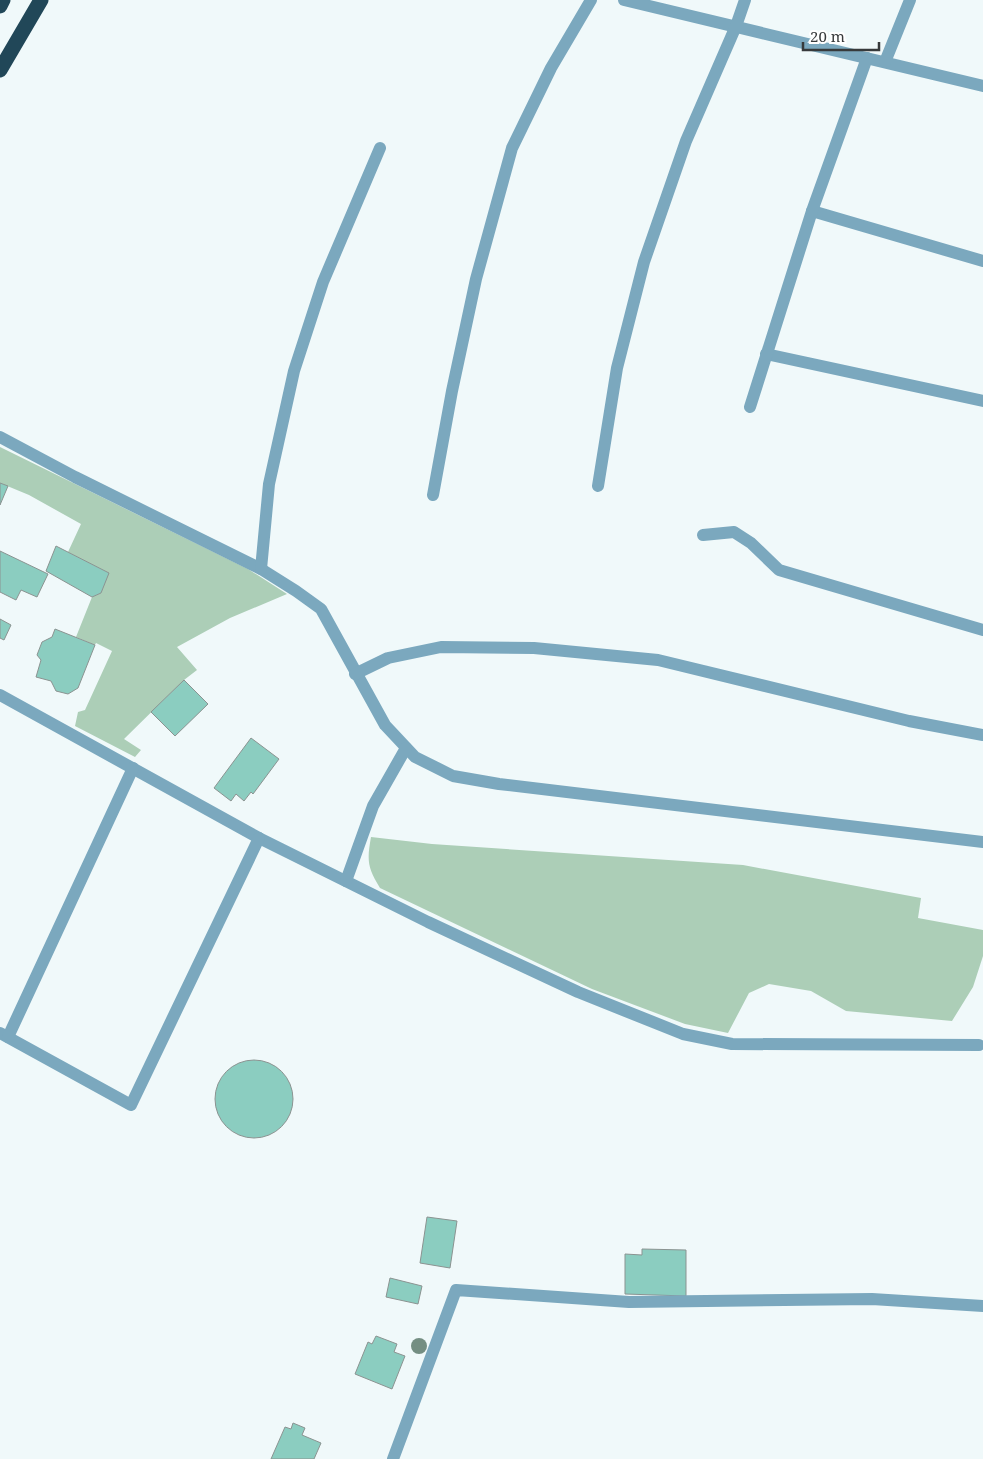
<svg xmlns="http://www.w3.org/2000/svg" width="983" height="1459" viewBox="0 0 983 1459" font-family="'Noto Serif',serif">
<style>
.green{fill:#acceb7}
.building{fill:#8bcdc0;stroke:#8b9391}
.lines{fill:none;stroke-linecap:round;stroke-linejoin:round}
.minor{stroke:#7ba8be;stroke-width:12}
.highway{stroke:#214758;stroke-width:15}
.tree{fill:#748e82}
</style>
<rect width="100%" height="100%" fill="#f0f9fa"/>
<g class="green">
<path d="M0 447 248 569 287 594 230 618 177 647 197 670 184 680 124 739 141 750 135 757 75 726 78 712 85 710 112 651 96 643 95 645 76 637 92 597 101 593 108 573 68 552 81 524 29 495 0 483Z"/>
<path d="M371 837 432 844 743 865 921 898 918 918 983 930V956L973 987 952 1021 846 1011 811 991 769 984 749 993 728 1033 685 1024 592 989 380 888C367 867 367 860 371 837Z"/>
</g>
<g class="building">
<path d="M0 483 8 486 0 505Z"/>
<path d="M56 546 109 573 101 593 92 597 46 571Z"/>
<path d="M0 551 48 574 37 597 21 590 16 600 0 592Z"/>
<path d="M0 619 11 625 4 640 0 638Z"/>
<path d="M55 629 95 645 78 688 68 694 56 691 51 681 36 677 41 660 37 655 42 642 52 637Z"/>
<path d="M184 680 208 704 175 736 151 712Z"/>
<path d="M251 738 279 759 253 794 251 792 244 801 236 794 231 801 214 788Z"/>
<circle cx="254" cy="1099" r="39"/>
<path d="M427 1217 457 1221 450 1268 420 1263Z"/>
<path d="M642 1249 686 1250V1296L625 1294V1254L642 1255Z"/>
<path d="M390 1278 422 1286 418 1304 386 1297Z"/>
<path d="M376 1336 397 1344 394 1352 405 1356 392 1389 355 1374 368 1342 372 1344Z"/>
<path d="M293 1423 305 1428 302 1435 321 1443 314 1459H271L285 1427 291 1429Z"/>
</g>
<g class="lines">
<g class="minor">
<path d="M624 0 983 86"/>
<path d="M885 62 910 0"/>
<path d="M812 211 983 261"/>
<path d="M766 354 983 401"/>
<path d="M750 407 812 211 867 58"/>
<path d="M0 437 75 477 261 569 296 591 321 609 385 725 415 757 453 776 499 784 983 842"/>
<path d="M598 486 617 368 644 262 686 141 736 26 745 0"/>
<path d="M433 495 452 391 476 279 512 148 551 68 591 0"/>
<path d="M703 535 734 532 751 543 779 570 983 630"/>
<path d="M261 569 269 484 294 371 323 282 380 148"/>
<path d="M355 674 388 658 441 647 534 648 658 660 909 721 983 735"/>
<path d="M0 695 259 838 428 922 578 992 683 1034 732 1044 979 1045"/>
<path d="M346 881 373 806 406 748"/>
<path d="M0 1033 131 1105 259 838"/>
<path d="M8 1037 133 768"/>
<path d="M393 1459 456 1290 629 1302 872 1299 983 1306"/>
</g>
<g class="highway">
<path d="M0 6 3 0"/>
<path d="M0 70 41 0"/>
</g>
</g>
<circle class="tree" cx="419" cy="1346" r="8"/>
<path d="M803 42v8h76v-8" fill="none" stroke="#373a3b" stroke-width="2.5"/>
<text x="810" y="42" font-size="15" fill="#373a3b" stroke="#ffffff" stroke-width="4" paint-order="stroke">20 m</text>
</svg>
